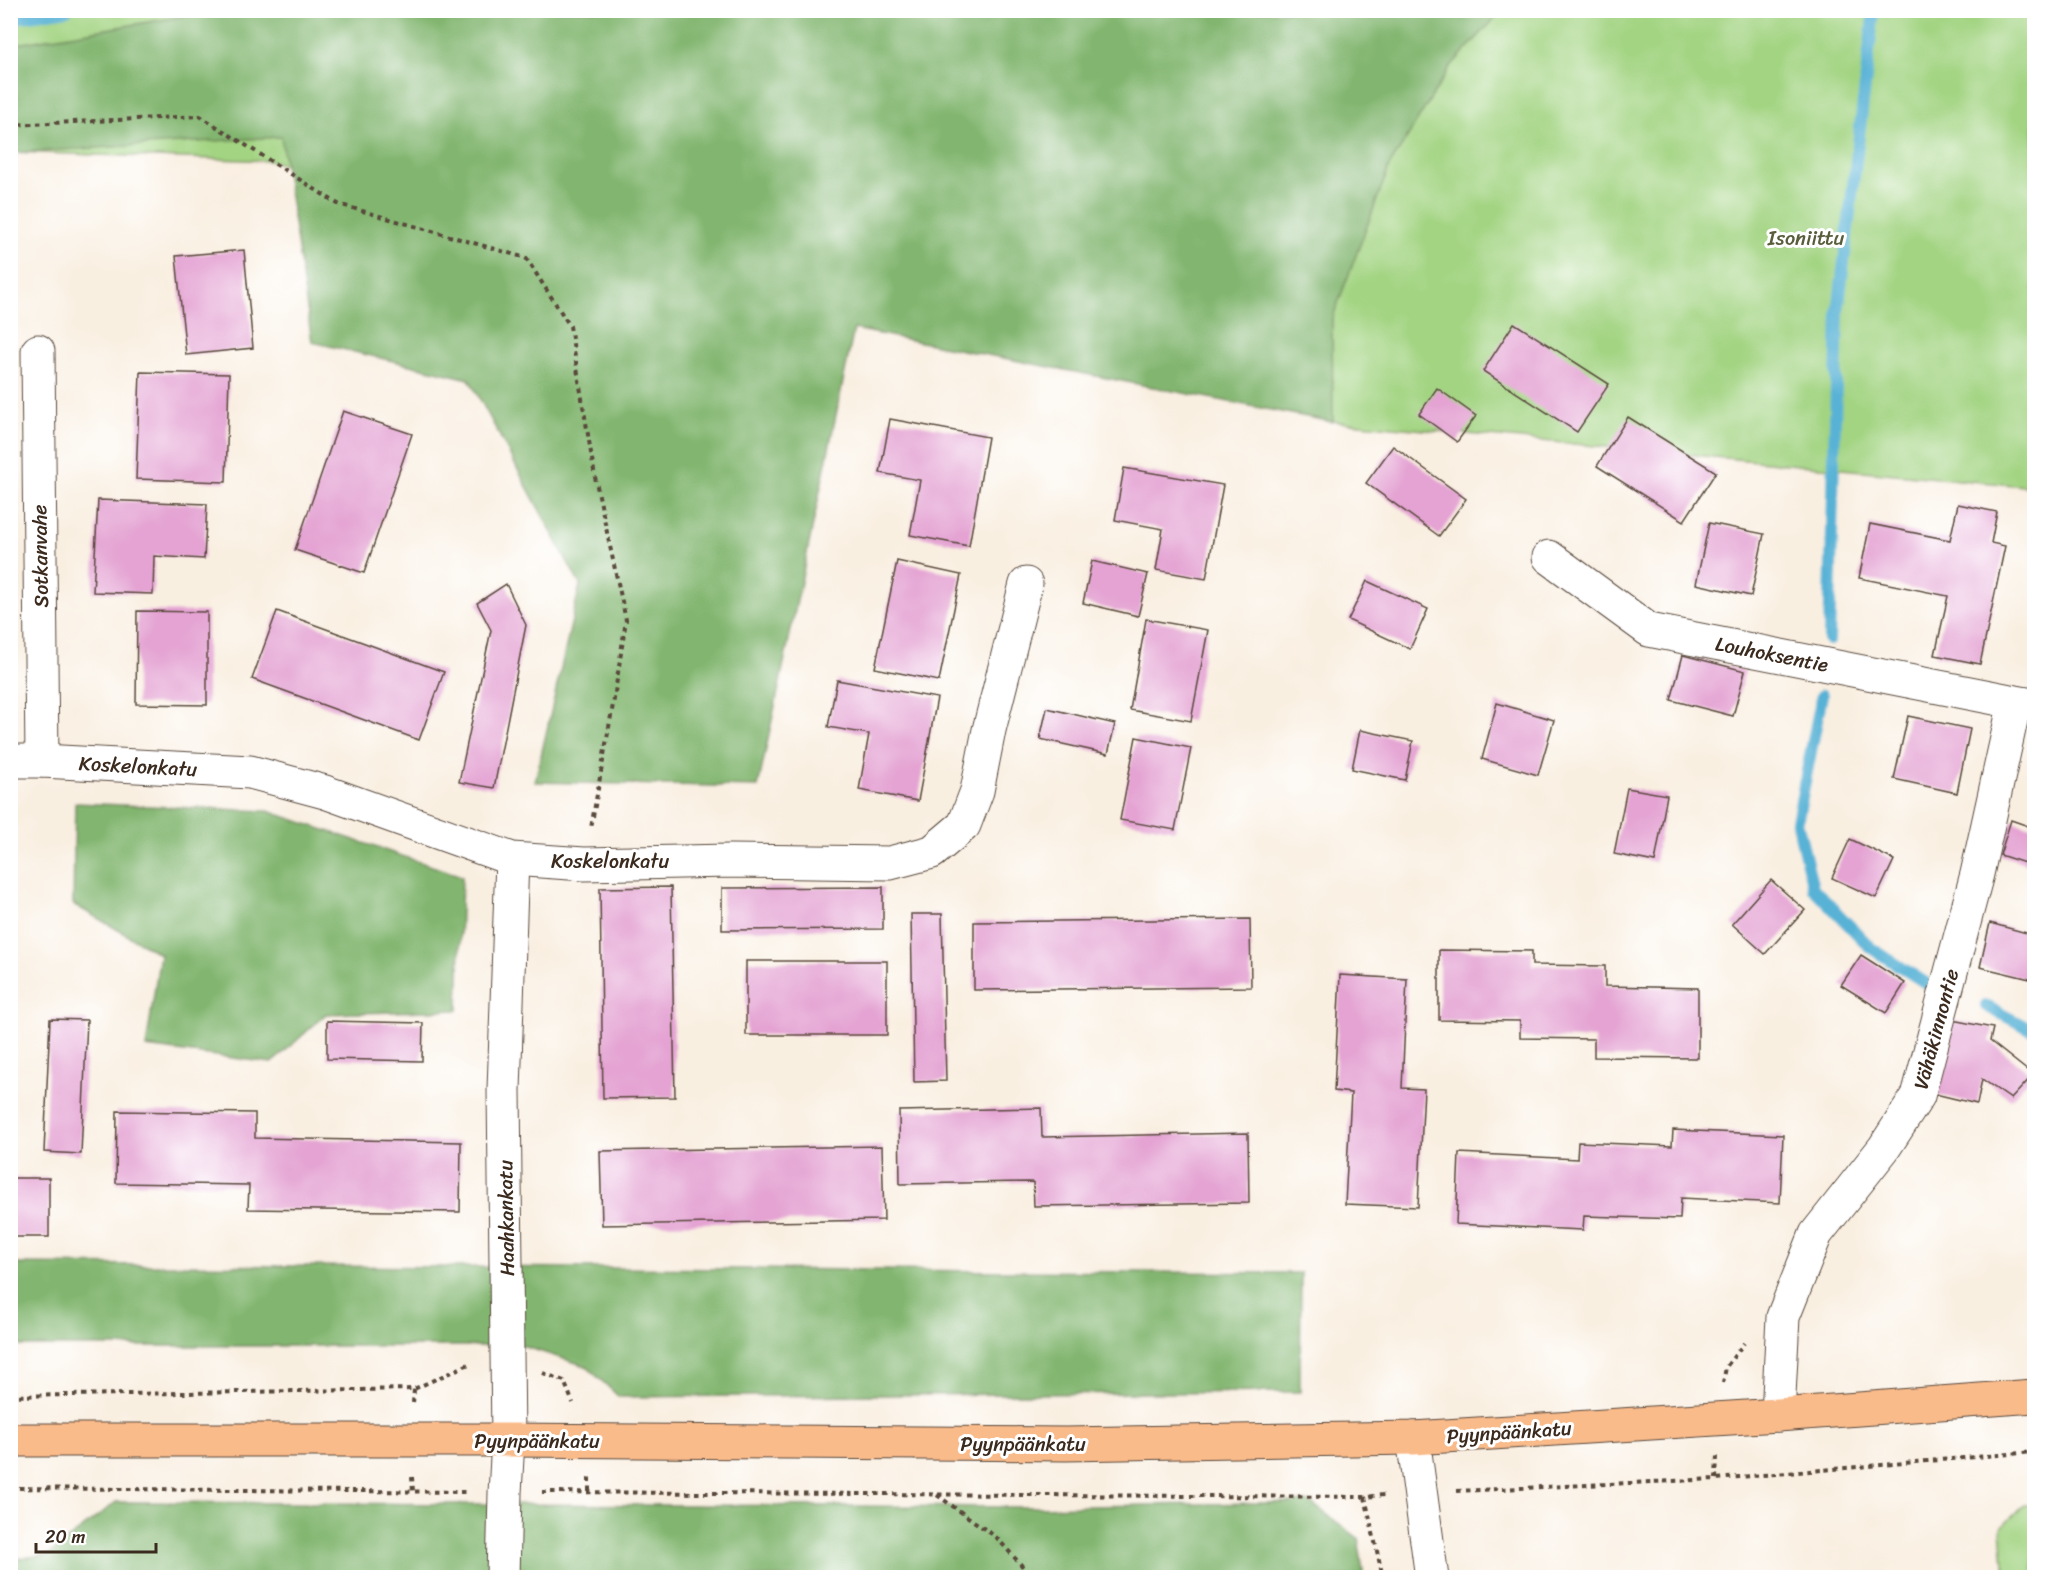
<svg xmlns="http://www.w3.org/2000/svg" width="2045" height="1588" viewBox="0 0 2045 1588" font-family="Sriracha,sans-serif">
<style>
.green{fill:#a3d482;stroke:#6f7f50;stroke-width:1.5}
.forest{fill:#82b670;stroke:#5e7047;stroke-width:1.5}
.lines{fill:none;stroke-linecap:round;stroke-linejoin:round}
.stream{stroke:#59b2d6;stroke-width:12}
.building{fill:#e4a3d3}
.minor-casing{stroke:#58483b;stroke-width:35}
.major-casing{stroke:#58483b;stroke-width:35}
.path{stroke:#58483b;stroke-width:4;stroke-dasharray:4.5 4.5;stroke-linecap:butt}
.minor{stroke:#fff;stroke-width:33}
.major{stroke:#fabb8b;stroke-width:33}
.labels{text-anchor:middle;stroke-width:6;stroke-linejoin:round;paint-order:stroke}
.park-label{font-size:20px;fill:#5a5d3c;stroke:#fff}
.street-label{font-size:20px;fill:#3b2a1e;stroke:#fff}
</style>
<rect width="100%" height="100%" fill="#fff"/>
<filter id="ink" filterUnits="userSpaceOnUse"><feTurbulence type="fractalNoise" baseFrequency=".0167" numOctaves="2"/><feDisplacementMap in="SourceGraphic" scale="12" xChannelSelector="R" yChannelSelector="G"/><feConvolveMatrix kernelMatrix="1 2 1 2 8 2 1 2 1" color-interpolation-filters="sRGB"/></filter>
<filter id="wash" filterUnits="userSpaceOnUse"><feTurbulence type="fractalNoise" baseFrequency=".008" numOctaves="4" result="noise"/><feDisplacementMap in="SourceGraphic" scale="24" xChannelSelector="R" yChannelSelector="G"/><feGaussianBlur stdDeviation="1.35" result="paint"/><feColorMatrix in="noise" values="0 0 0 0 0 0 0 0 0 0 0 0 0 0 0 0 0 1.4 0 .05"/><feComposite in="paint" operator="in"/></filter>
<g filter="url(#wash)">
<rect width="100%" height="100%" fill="#f9efe1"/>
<g class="green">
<path d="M11 11H2034V487L1339 422 854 328 271 161 11 152Z"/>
<path d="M2024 1505H2034V1577H2005L2001 1528Z"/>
</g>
<g class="forest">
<path d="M214 11V10L1502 11 1450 67 1390 165 1332 319 1333 422 854 329 758 787 535 782 580 585 469 379 312 342 281 137 11 153V45Z"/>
<path d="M75 803 268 811 462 876 458 1010 326 1014 272 1063 146 1047 160 954 73 904Z"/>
<path d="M11 1264 1301 1273 1300 1392 619 1397 586 1366 523 1346H11Z"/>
<path d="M116 1502 1034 1507 1310 1502 1358 1538 1364 1577 11 1578V1559L48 1555Z"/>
</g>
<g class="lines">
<g class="stream">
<path d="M10 19 67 10"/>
<path d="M1829 640 1838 312 1874 10"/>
<path d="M1822 695 1797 822 1813 888 1871 948 1932 987"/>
<path d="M1986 1006 2034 1031"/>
</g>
</g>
<g id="blocks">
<g class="building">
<path d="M244 250 253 348 186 355 176 256Z"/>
<path d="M1514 323 1609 384 1577 432 1483 371Z"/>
<path d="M140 372 229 374 226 482 136 479Z"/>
<path d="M1437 388 1476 416 1457 442 1419 414Z"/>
<path d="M343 411 412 434 364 573 295 550Z"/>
<path d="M1628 417 1716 472 1684 521 1597 466Z"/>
<path d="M890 419 988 437 969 546 910 535 920 480 880 473Z"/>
<path d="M1393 446 1466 499 1439 536 1366 483Z"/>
<path d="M1124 468 1223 485 1206 579 1156 570 1163 529 1115 520Z"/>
<path d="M98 500 207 504 204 559 154 556 153 594 93 592Z"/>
<path d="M1958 504 1997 512 1991 543 2005 546 1980 664 1935 655 1948 596 1859 578 1870 524 1950 540Z"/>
<path d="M1709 523 1764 534 1751 596 1696 584Z"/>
<path d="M897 561 961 575 939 681 875 668Z"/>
<path d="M1092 561 1148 574 1138 616 1083 603Z"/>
<path d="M1367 581 1428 609 1410 649 1348 620Z"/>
<path d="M506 584 526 625 494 788 459 782 491 630 477 603Z"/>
<path d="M137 611 207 612V705L136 704Z"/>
<path d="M277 611 444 672 419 740 252 679Z"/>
<path d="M1146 619 1208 630 1191 721 1130 710Z"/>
<path d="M1683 655 1745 671 1733 716 1671 700Z"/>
<path d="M837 680 937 698 918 801 859 790 869 734 828 727Z"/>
<path d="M1497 703 1554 720 1538 775 1482 759Z"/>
<path d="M1047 708 1115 724 1108 754 1040 739Z"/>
<path d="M1908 716 1970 729 1957 793 1894 779Z"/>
<path d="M1360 730 1413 741 1405 780 1352 769Z"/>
<path d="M1136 737 1191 748 1175 830 1120 820Z"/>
<path d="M1627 788 1667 795 1655 862 1614 854Z"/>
<path d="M2011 820 2034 828V866L2000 855Z"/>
<path d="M1850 839 1894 860 1876 898 1832 878Z"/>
<path d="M1771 880 1805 910 1765 954 1732 924Z"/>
<path d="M671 887 675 1097 603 1098 600 888Z"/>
<path d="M883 887V929L722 930V888Z"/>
<path d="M911 914H942L946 1081 914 1082Z"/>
<path d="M1250 919 1251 987 974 990V922Z"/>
<path d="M1990 923 2034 935V980L1980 967Z"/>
<path d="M1439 950 1532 951V965L1605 966V986L1698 988V1058L1594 1057V1039L1520 1038V1021L1439 1020Z"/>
<path d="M1861 955 1905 983 1886 1013 1841 985Z"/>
<rect x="746" y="961" width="141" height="74"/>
<path d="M1340 975 1407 979 1402 1088 1424 1089 1418 1207 1345 1204 1351 1093 1334 1091Z"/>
<path d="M50 1019 87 1020 81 1154 44 1152Z"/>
<path d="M1952 1020 1993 1028 1990 1041 2033 1075 2011 1099 1982 1079 1977 1104 1935 1094Z"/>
<path d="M327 1021 423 1023 422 1061 327 1059Z"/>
<path d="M1041 1108 1042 1137 1248 1133 1249 1203 1034 1206 1033 1182 900 1184 899 1111Z"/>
<path d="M117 1111 255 1113V1138L461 1142 460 1212 248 1209 249 1185 116 1183Z"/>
<path d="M1673 1130 1783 1135 1780 1203 1681 1198 1680 1219 1584 1216 1583 1230 1456 1224 1459 1153 1577 1159 1578 1142 1672 1146Z"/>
<path d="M882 1146 884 1220 602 1225 600 1151Z"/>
<rect x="10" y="1178" width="39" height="59"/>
</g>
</g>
</g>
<g filter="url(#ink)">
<use href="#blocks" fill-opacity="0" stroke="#58483b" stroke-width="1.5"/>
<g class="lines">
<g class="minor-casing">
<g id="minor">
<path d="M38 351 42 761"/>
<path d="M1549 557 1649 630 2015 702"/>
<path d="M10 761H42L250 772 325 792 512 859 584 864 730 861 890 863 932 852 964 825 977 791 989 730 1026 584"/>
<path d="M1778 1415 1783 1317 1816 1234 1884 1148 1918 1096 1977 874 2015 702 2034 705"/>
<path d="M1413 1438 1432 1578"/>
<path d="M503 1578 505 1493 508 1440 504 1090 512 859"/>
</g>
</g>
<g class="major-casing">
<path id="major" d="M10 1440H508L1066 1444 1413 1438 1778 1415 2034 1396"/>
</g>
<g class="path">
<path d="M10 125 200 116 338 204 526 258 570 326 595 477 626 620 614 699 591 828"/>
<path d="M543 1373 564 1381 573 1403"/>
<path d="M1723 1383 1726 1367 1744 1343"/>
<path d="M10 1396 414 1389 469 1364"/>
<path d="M413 1403 414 1389"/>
<path d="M412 1477 413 1492"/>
<path d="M1716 1479 1717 1456"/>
<path d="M10 1488 469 1492"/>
<path d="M589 1491V1476"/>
<path d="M1457 1491 1716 1479 2034 1452"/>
<path d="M542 1492 1365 1497 1384 1495"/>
<path d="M937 1495 996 1537 1033 1578"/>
<path d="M1365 1497 1383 1578"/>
</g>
<use href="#minor" class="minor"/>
<use href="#major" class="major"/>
</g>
</g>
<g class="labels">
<g class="park-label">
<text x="1806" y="245">Isoniittu</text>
</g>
<g class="street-label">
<text transform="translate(40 556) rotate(-91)" y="7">Sotkanvahe</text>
<text transform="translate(1772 654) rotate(11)" y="7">Louhoksentie</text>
<text transform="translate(138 766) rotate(3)" y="7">Koskelonkatu</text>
<text x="610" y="868">Koskelonkatu</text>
<text transform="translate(1936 1029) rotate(-75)" y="7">Vähäkinnontie</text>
<text transform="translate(506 1218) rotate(-91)" y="7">Haahkankatu</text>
<text transform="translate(1509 1432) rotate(-4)" y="7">Pyynpäänkatu</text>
<text x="537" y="1448">Pyynpäänkatu</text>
<text x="1023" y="1451">Pyynpäänkatu</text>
</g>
</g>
<rect width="2045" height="1588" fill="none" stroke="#fff" stroke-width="36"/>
<path d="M36 1543v9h120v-9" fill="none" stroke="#3b2a1e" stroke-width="3"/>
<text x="45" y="1543" font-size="18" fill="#3b2a1e" stroke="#ffffff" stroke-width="4.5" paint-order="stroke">20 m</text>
</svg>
